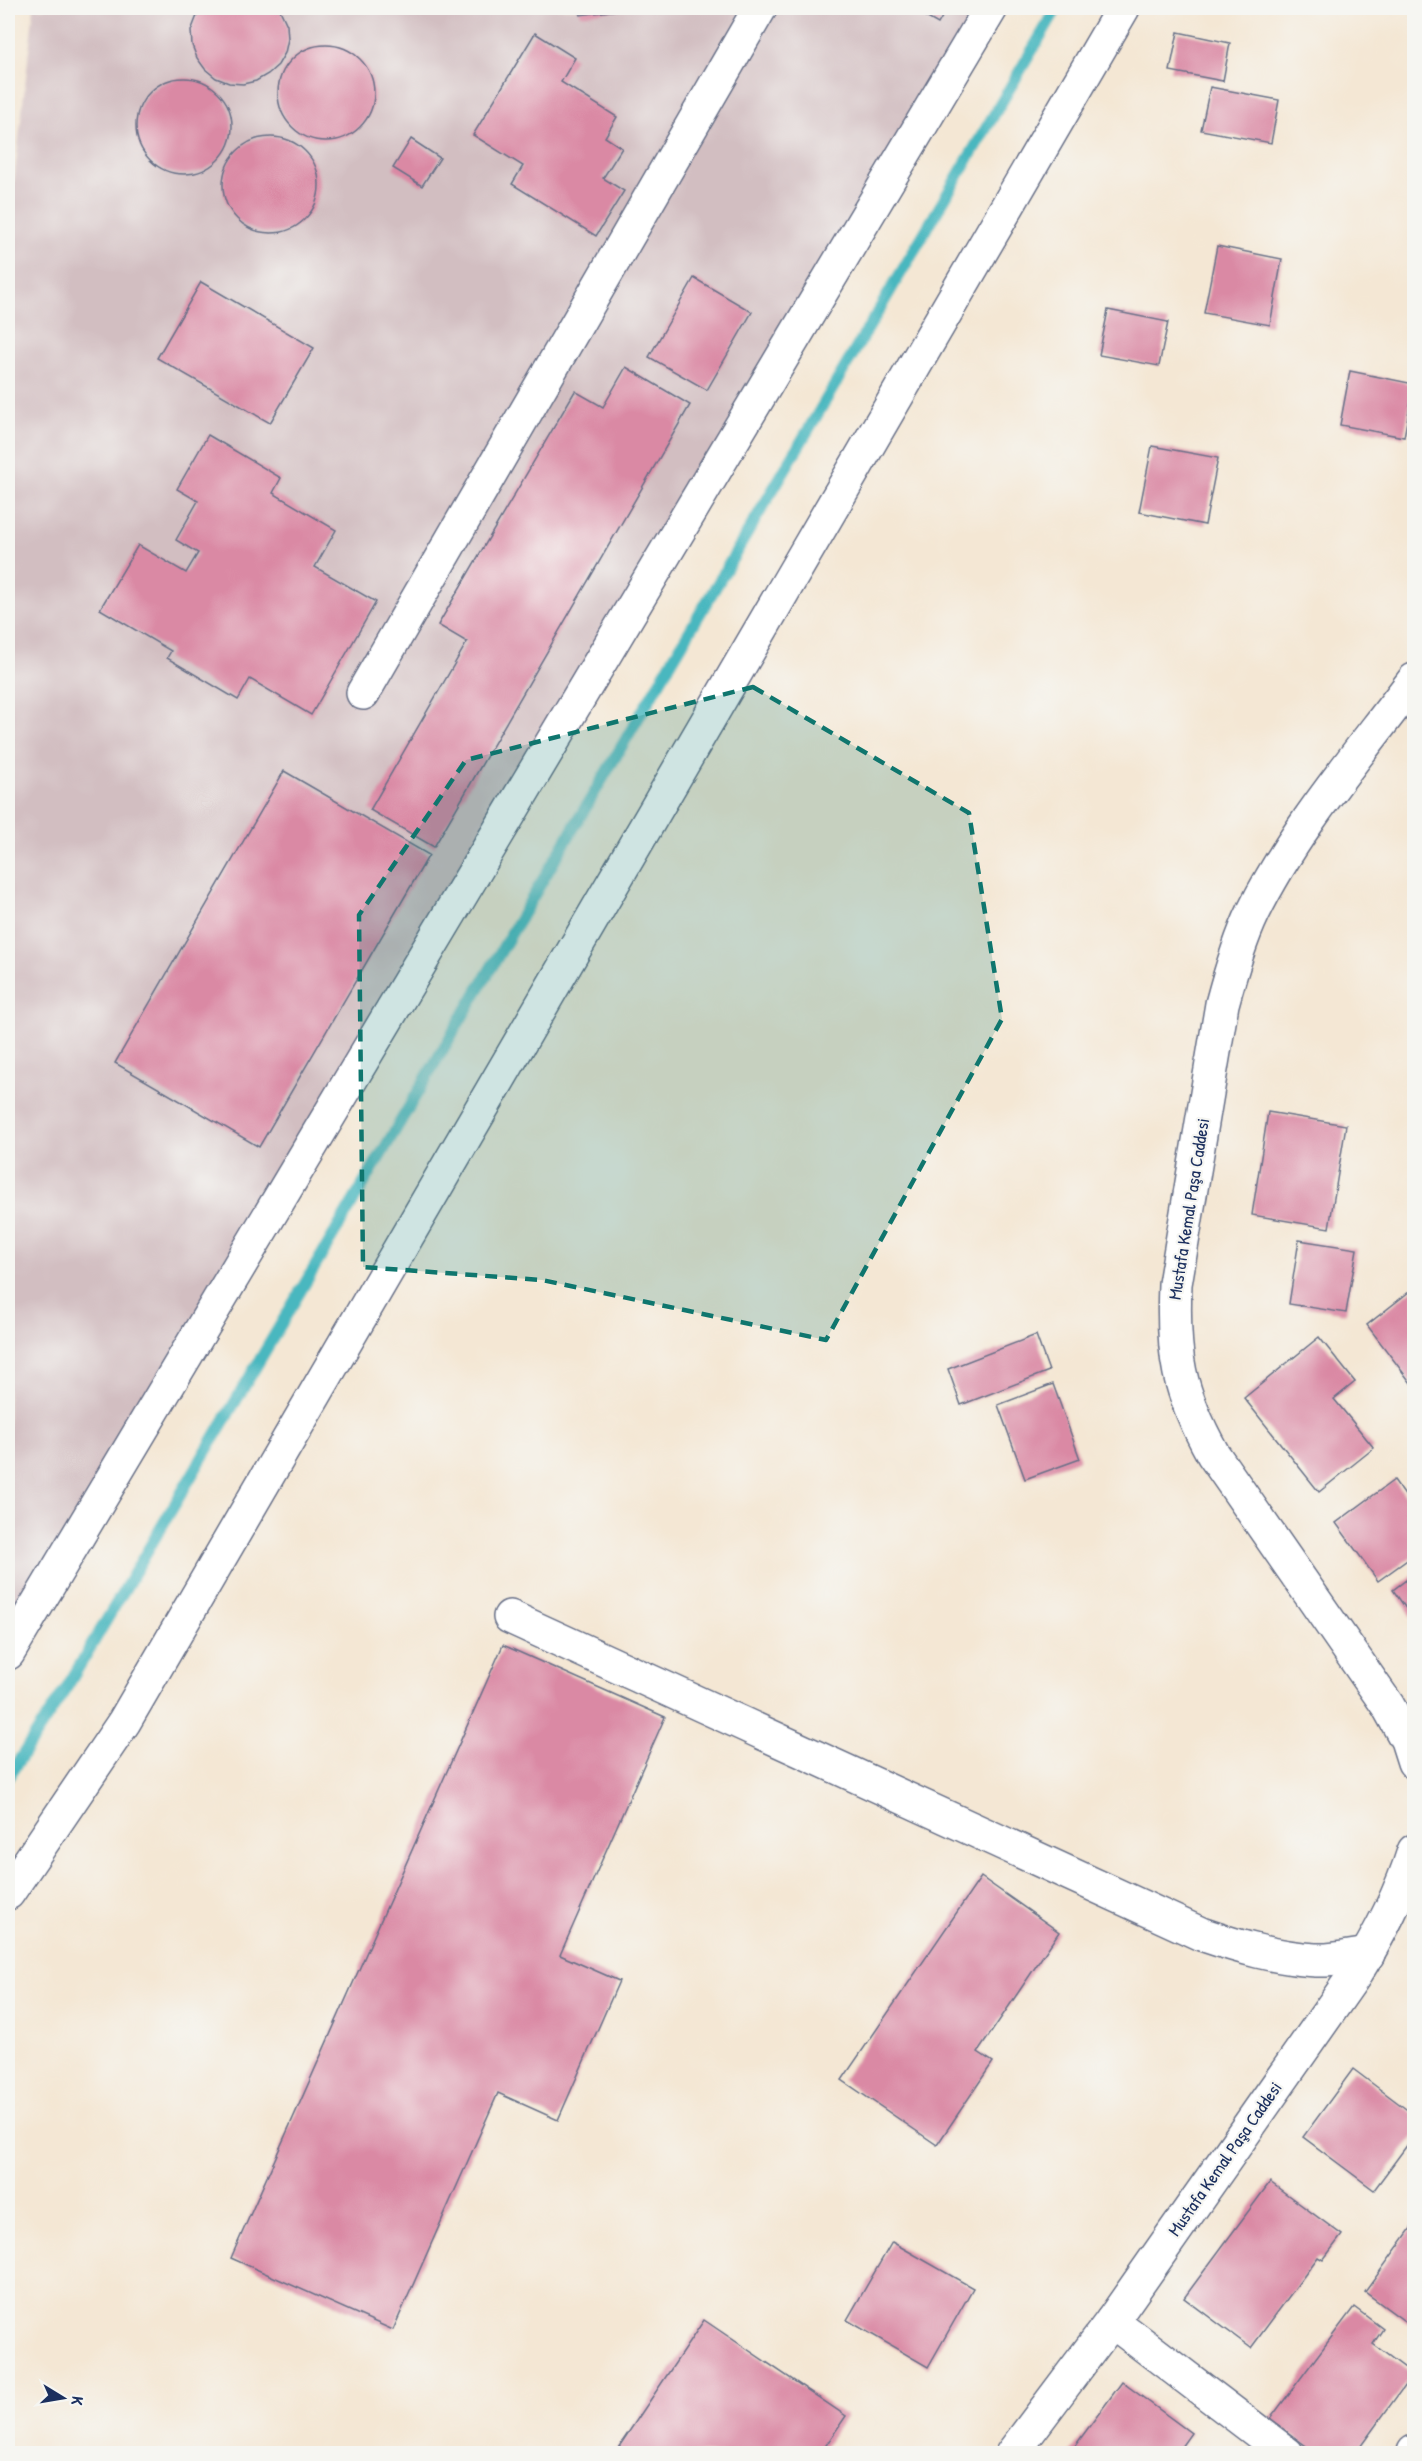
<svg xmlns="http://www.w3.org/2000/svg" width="1422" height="2461" viewBox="0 0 1422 2461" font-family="'Patrick Hand',sans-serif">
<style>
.industrial{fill:#d2bec1}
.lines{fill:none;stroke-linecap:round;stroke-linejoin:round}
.stream{stroke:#48b7bf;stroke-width:12}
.building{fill:#da89a4}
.minor-casing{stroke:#676f87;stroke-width:36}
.minor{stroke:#fff;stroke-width:33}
.marked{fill:#0f766e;fill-opacity:0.2;stroke:#0f766e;stroke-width:4.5;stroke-dasharray:12 8;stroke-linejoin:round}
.labels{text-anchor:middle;stroke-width:4.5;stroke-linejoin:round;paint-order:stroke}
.street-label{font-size:18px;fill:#1b2f5e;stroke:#f6f6f2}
</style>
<rect width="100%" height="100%" fill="#f6f6f2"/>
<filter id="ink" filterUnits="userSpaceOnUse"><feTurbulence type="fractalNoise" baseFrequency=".0167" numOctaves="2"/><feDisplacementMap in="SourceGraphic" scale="12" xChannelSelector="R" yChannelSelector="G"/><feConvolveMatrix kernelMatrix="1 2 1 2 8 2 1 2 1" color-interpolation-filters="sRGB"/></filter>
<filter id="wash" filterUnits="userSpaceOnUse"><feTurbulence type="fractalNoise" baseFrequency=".008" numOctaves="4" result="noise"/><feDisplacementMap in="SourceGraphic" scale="24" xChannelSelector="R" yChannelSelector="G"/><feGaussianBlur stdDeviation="1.35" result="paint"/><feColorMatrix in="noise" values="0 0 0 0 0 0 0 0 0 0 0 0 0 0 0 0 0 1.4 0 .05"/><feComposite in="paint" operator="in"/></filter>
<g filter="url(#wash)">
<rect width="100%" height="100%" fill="#f4e7d4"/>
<path class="industrial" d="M34 8H991L8 1653V233Z"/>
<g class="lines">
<path class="stream" d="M8 1777 67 1687 1057 8"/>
</g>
<g id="blocks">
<g class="building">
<path d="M200 8H279L287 25 288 39 285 53 278 65 268 74 256 81 243 84 229 83 216 78 205 69 197 58 192 45 191 31Z"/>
<path d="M579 8H625V9L580 15Z"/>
<path d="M910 8H947L938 24Z"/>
<path d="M1178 32 1230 43 1223 81 1170 71Z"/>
<path d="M535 33 575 58 561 82 617 117 605 137 622 148 603 178 624 191 596 236 512 184 523 166 473 135Z"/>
<circle cx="326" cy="93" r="48"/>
<circle cx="184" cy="126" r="48"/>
<path d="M1210 87 1279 100 1271 143 1201 130Z"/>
<circle cx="271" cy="185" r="48"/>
<path d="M411 139 440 158 422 186 393 168Z"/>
<path d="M1217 246 1282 259 1270 325 1204 313Z"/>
<path d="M694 278 752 312 707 390 649 357Z"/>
<path d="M201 282 314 348 270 423 157 358Z"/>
<path d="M1108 310 1168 322 1159 366 1099 355Z"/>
<path d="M626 367 690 405 434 847 370 810 467 642 438 625 575 391 603 407Z"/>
<path d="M1350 371 1414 384 1404 437 1340 425Z"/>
<path d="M208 435 281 478 273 493 336 530 315 567 376 602 311 715 250 679 238 700 167 658 171 651 100 609 138 545 186 573 198 553 176 540 198 501 177 489Z"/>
<path d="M1152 446 1218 458 1205 525 1139 512Z"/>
<path d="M284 771 429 855 259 1147 115 1063Z"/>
<path d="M1268 1112 1346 1125 1329 1228 1252 1215Z"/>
<path d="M1299 1240 1357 1249 1346 1313 1289 1304Z"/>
<path d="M1414 1288V1387L1367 1325Z"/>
<path d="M1036 1335 1049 1371 961 1405 948 1369Z"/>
<path d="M1319 1337 1355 1382 1334 1399 1374 1448 1319 1492 1244 1398Z"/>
<path d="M1053 1384 1080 1459 1025 1479 998 1405Z"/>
<path d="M1394 1480 1414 1508V1555L1378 1581 1336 1523Z"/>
<path d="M1414 1574V1620L1393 1590Z"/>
<path d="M503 1645 665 1717 560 1955 619 1981 558 2120 498 2093 393 2330 231 2258Z"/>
<path d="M981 1877 1059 1932 978 2052 993 2062 937 2145 842 2080Z"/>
<path d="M1353 2069 1414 2115V2136L1374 2190 1303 2137Z"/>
<path d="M1270 2182 1342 2235 1323 2260 1318 2257 1251 2348 1184 2298Z"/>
<path d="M1414 2224V2328L1365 2292Z"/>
<path d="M892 2242 973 2288 928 2367 847 2320Z"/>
<path d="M1354 2307 1383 2329 1373 2344 1413 2374 1355 2454H1317L1270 2419Z"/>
<path d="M704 2320 846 2416 820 2454H614Z"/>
<path d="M1122 2382 1191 2433 1176 2454H1069Z"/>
</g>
</g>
</g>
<g filter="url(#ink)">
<use href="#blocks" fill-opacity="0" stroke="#676f87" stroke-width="1.5"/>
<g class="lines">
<g class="minor-casing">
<g id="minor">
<path d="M1414 680C1358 755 1294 829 1253 913 1239 942 1230 974 1222 1004L1175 1284C1172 1355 1178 1391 1213 1454L1388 1706 1407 1740 1414 1762"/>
<path d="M363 693 760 8"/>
<path d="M510 1617 1201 1934C1239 1947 1277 1958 1316 1960 1333 1961 1352 1956 1368 1954"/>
<path d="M8 1653 991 8"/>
<path d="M8 1893 124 1722 1123 8"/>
<path d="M1112 2321 1287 2454"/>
<path d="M1012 2454 1112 2321 1354 1976C1379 1936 1400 1896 1414 1851"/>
<path d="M1414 2454V2452"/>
</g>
</g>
<use href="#minor" class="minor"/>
</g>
</g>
<path class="marked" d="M753 687 969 813 1002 1019 826 1340 542 1280 363 1267 359 915 466 760Z"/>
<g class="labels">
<g class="street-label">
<text transform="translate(1189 1209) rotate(-81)" y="6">Mustafa Kemal Paşa Caddesi</text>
<text transform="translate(1225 2159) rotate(-55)" y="6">Mustafa Kemal Paşa Caddesi</text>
</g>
</g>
<rect width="1422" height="2461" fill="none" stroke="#f6f6f2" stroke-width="30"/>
<g transform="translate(63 2398) rotate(101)" stroke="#f6f6f2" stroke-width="4.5" paint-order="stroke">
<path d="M0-4.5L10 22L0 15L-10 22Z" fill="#1b2f5e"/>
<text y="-9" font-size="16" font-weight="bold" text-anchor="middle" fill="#1b2f5e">K</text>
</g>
</svg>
